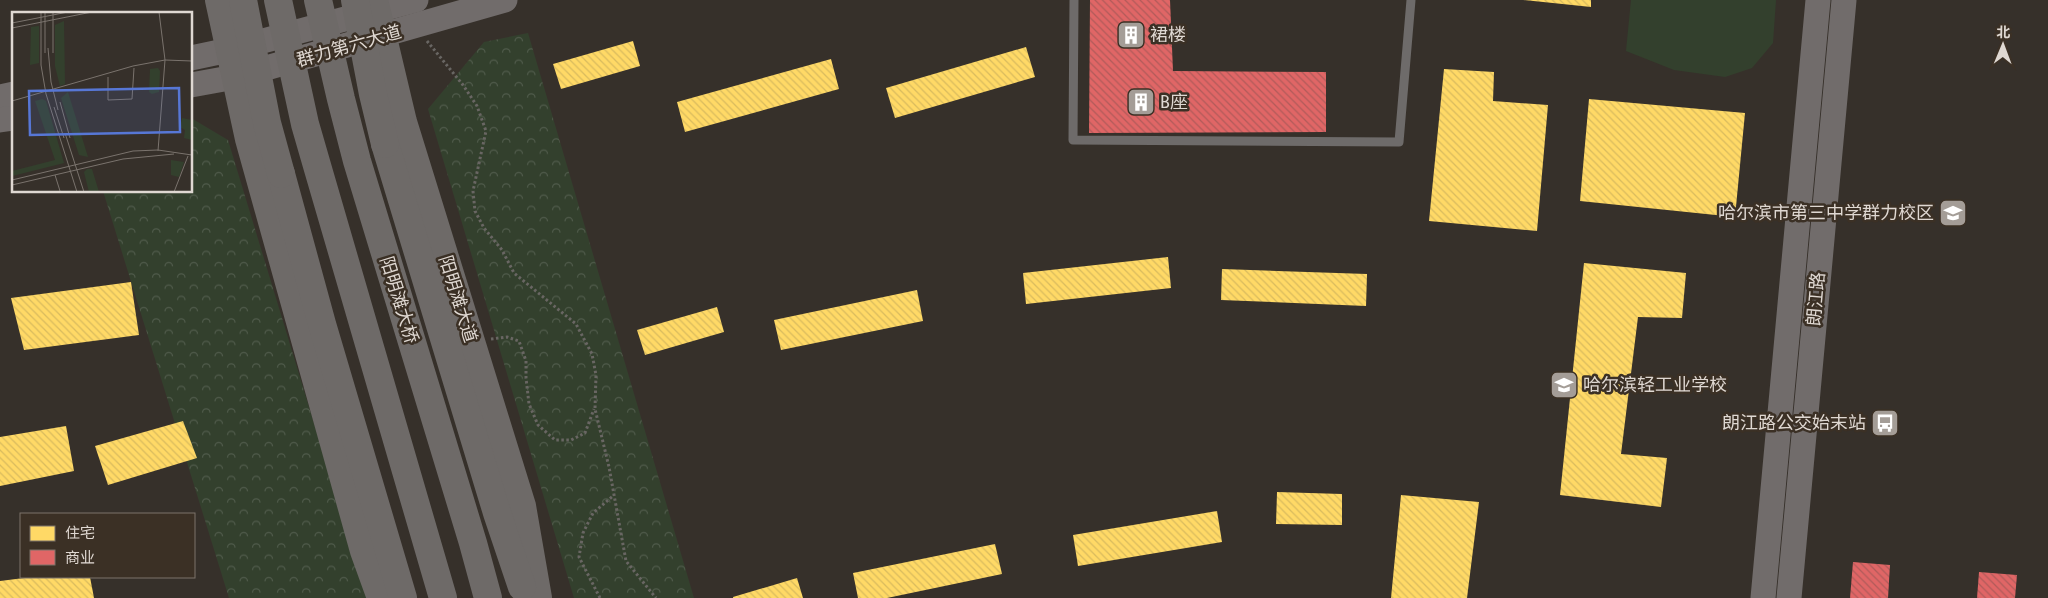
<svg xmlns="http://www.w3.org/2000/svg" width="2048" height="598" viewBox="0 0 2048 598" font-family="'Fira Sans Condensed','Noto Sans SC',sans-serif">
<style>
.park{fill:url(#park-crowns)}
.pitch{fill:#33402d}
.homes{fill:url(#homes-back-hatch)}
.shops{fill:url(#shops-back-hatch)}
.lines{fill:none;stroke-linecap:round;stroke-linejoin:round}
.path{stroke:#696663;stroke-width:3;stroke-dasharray:2.5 2.5;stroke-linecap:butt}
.service{stroke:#6e6b6a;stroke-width:9}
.secondary{stroke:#716c6b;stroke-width:25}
.trunk{stroke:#6e6a68;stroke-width:28}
.trunk-bridge{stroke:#6e6a68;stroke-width:28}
.labels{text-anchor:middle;stroke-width:5;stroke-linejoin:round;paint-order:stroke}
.poi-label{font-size:18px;fill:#dfd8d2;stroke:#3b3025;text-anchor:start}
.street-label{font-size:18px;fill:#dfd8d2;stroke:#3b3025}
.inset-road{fill:none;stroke:#7a736d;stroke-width:1}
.view{fill:#5777d6;fill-opacity:0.15;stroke:#5777d6;stroke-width:2.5}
.inset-edge{fill:none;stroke:#dfd8d2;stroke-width:2.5}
</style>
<defs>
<pattern id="park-crowns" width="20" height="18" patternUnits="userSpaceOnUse" patternTransform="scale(1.25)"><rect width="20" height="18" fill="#33402d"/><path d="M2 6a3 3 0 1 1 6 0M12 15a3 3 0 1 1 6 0" fill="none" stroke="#505b4b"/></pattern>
<pattern id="homes-back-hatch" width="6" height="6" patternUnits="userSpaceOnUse" patternTransform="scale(1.25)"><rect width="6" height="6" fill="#ffd966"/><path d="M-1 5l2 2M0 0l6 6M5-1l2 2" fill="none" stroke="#d9bb5e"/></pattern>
<pattern id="shops-back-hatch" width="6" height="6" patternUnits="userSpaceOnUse" patternTransform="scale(1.25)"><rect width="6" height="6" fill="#e06666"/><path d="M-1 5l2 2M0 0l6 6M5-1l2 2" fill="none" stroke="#b15b5a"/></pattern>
</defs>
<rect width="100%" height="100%" fill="#36302a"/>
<g class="park">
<path d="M528 33 694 598H574L428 109 484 42Z"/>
<path d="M191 118 228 140 367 598H229L103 191H191Z"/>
</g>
<path class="pitch" d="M1631 0H1776L1773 43 1752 68 1725 77 1674 70 1626 51Z"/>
<g class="homes">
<path d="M1523 0H1591V7Z"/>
<path d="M633 41 640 66 561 89 553 64Z"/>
<path d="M1026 47 1035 77 895 118 886 88Z"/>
<path d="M831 59 839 89 685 132 677 102Z"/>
<path d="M1444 69 1494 72 1493 101 1548 105 1537 231 1429 221Z"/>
<path d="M1589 99 1745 113 1735 217 1580 201Z"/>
<path d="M1168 257 1171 288 1026 304 1023 273Z"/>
<path d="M1584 263 1686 273 1682 318 1638 317 1621 454 1667 458 1661 507 1560 495Z"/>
<path d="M1222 269 1367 274 1366 306 1221 300Z"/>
<path d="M131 282 139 335 24 350 11 298Z"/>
<path d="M917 290 923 321 781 350 774 320Z"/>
<path d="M717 307 724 332 645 355 637 330Z"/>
<path d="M183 421 197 458 108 485 95 446Z"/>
<path d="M66 426 74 471 0 486V437Z"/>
<path d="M1277 492 1342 494V525L1276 524Z"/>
<path d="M1401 495 1479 502 1467 598H1391Z"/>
<path d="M1217 511 1222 542 1078 566 1073 535Z"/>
<path d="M995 544 1002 574 887 598H858L853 573Z"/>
<path d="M32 577H90L94 598H0V581Z"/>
<path d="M797 578 803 598H733V597Z"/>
</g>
<g class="shops">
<path d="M1090 0H1170L1173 71 1326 72V132L1089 133Z"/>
<path d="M1853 562 1890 565 1888 598H1850Z"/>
<path d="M1979 572 2017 575 2015 598H1977Z"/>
</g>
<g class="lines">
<g class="path">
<path d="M427 41 463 85 477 106 486 131 473 191 475 211 484 228 502 250 514 273 576 324 592 354 596 375 595 409 609 467 626 561 656 598"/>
<path d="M491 339 507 337 519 341 526 361V378L529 404 538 425 555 440H571L585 433 594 409"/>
<path d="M600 598 579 557 583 533 593 513 613 496"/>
</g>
<path class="service" d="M1074 0 1073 140 1399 142 1411 0"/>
<g class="secondary">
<path d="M191 58 229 50 416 0"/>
<path d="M191 85 235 77 505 0"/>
<path d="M0 97 14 94"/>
<path d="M0 120 14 118"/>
<path d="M1763 598 1818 0"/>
<path d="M1789 598 1844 0"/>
</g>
<g class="trunk">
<path d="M219 0 249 139 364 551 381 598"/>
<path d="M374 0 403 122 522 506 538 598"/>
<path d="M385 144 497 513 522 587"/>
<path d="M281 174 322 324 403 598"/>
</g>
<g class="trunk-bridge">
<path d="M243 0 267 123 281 174"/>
<path d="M278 0 305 124 318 169 443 598"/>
<path d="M318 0 341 99 357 161 473 543 488 598"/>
<path d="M355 0 373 94 385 144"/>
</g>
</g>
<defs>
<g id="building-square" transform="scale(1.4375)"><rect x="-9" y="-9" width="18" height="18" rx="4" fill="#a49d97" stroke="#3b3025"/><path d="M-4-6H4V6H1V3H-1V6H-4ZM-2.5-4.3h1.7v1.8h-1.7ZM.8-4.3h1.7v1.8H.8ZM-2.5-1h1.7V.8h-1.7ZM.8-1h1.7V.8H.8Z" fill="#fff"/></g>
<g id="school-square" transform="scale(1.4375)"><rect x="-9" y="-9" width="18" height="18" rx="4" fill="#a49d97" stroke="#3b3025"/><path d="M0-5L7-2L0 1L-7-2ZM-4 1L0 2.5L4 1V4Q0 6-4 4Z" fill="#fff"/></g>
<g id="bus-square" transform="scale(1.4375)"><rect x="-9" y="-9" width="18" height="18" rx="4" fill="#a49d97" stroke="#3b3025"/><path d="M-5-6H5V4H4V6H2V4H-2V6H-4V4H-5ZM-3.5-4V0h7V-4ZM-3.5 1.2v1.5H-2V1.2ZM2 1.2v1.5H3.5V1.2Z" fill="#fff"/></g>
</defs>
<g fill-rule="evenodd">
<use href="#building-square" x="1131" y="35"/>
<use href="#building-square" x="1141" y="102"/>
<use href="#school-square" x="1953" y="213"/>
<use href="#school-square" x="1564" y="385"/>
<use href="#bus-square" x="1885" y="423"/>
</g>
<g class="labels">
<g class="poi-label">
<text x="1150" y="41">裙楼</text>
<text x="1160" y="108">B座</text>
<text x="1934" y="219" text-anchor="end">哈尔滨市第三中学群力校区</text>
<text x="1583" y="391">哈尔滨轻工业学校</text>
<text x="1866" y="429" text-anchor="end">朗江路公交始末站</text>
</g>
<g class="street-label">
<text transform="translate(349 46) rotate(-16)" y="6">群力第六大道</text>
<text transform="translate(458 299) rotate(73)" y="6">阳明滩大道</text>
<text transform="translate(1816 299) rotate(-85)" y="6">朗江路</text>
<text transform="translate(399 300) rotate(73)" y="6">阳明滩大桥</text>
</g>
</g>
<g transform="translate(12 12)">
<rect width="180" height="180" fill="#36302a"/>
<path d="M159 148 172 150 167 165 159 163Z" fill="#33402d"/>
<path d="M52 9 53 72 48 74 43 54V13ZM27 14V51L18 53 19 15ZM56 80 76 145 67 143 49 86ZM30 87 34 89 52 151 0 164V159L43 148 23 89ZM75 157H80L87 180H77L72 160Z" fill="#33402d"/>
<path d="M146 56 148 59 147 80 140 82 137 80 138 57ZM170 106 180 108V128L172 126 173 118 168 115Z" fill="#33402d"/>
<path class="inset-road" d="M29 0V53L34 82 65 180M0 11 56 0M0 16 80 0M36 36 39 70 46 98M33 41V0M41 41V0M96 65V88L120 87 122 56M0 89 121 54 153 48 180 49M48 90 58 126M42 95 52 126M53 121 72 180M146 139 153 48 147 0M43 163 48 179M0 168 121 139 146 138 180 143M0 173 111 147 162 142M162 180 176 144"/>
<path class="view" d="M167 76 168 120 18 123 17 79Z"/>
<rect width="180" height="180" class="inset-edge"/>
</g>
<rect x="20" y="513" width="175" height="65" fill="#3b3025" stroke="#7d736a"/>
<rect x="30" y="526" width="25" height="15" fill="#ffd966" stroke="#7d736a"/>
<text x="65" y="538" font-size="15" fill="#dfd8d2">住宅</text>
<rect x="30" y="550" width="25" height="15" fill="#e06666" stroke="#7d736a"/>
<text x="65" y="563" font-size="15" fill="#dfd8d2">商业</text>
<g transform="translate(2003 45) rotate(1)" stroke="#3b3025" stroke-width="4" paint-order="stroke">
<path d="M0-4L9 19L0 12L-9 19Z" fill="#dfd8d2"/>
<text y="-8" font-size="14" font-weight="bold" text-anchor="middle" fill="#dfd8d2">北</text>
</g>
</svg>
